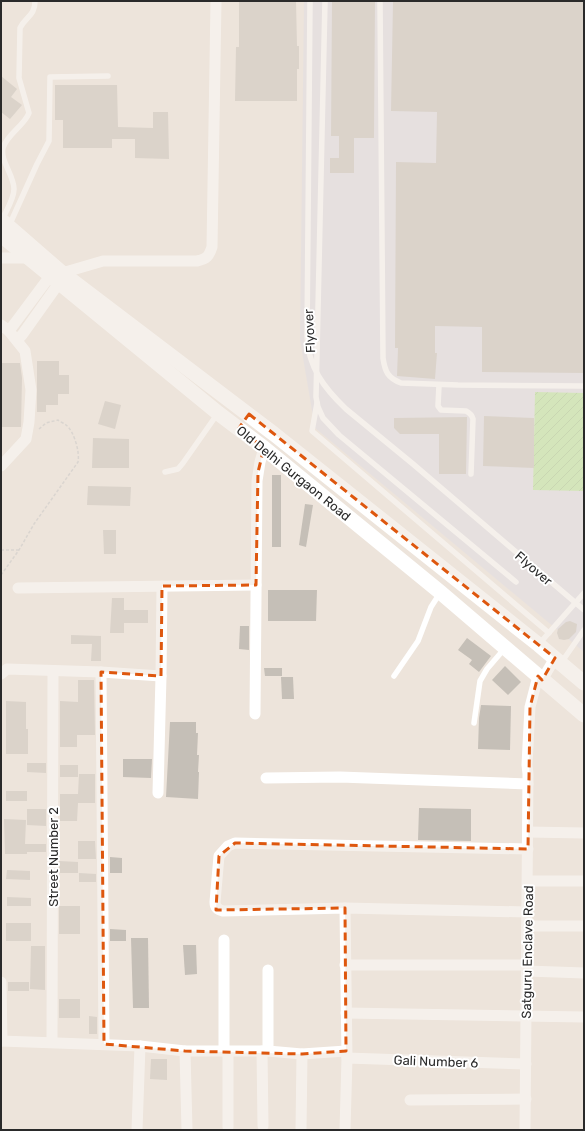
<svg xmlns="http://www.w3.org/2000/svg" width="585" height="1131" viewBox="0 0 585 1131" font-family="Rubik,sans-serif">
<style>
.industrial{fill:#dedce5}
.garden{fill:url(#garden-furrows)}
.building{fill:#c5bfb7}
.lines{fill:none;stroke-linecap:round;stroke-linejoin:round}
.path{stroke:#c3c3c3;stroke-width:1.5;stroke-dasharray:3 2;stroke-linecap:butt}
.lane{stroke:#fff;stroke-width:5.5}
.street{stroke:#fff;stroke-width:11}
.secondary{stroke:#fff;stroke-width:15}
.marked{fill:none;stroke:#de570e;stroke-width:3;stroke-dasharray:8 5;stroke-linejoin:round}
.labels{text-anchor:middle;stroke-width:4;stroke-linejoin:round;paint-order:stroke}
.street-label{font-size:13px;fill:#2a2a2a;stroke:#fff}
</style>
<defs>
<pattern id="garden-furrows" width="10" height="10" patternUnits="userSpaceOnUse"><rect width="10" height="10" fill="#b7e794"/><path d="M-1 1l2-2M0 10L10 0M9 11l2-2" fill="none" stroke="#9ec680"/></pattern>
</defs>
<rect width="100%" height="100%" fill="#ede4db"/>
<path class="industrial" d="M304 1H584V652L315 428 300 340Z"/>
<path class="garden" d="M535 392 584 393V491L533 490Z"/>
<g class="building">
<path d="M239 1H296L297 46H299V69H297V101H235L236 47H239Z"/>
<path d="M332 1H375L374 138H354V173H330V158H339V136H331Z"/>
<path d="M393 1H584V373L482 372V327L435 326V353H437L435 379 397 376 398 348H395L396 162 436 163 437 112 391 111Z"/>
<path d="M1 76 17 89 11 97 22 105 10 119 1 112Z"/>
<path d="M55 85H117L118 127 153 128V112H168L169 159 135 158V139H112V148H63V120H55Z"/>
<path d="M37 361H59V375H69V394H58V405H46V412H37Z"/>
<path d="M1 363H20L22 378 21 427H1Z"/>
<path d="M105 401 121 405 115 429 98 424Z"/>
<path d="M484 416 534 418V468L483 466Z"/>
<path d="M467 417 466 474H439V434H400L394 428V418Z"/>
<path d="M93 438 129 439V468H92Z"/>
<rect x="272" y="475" width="9" height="72"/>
<path d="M88 486 131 487 130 506 87 505Z"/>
<path d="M305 504 313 505 306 547 299 545Z"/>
<path d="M103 530H116V554H104Z"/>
<path d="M268 590H317L316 621H268Z"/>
<path d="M112 598H124V610H148V623H124V633H110Z"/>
<path d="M570 621 577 624 576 632 569 639 564 640 559 639 557 633 558 629 566 622Z"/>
<path d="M240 626H249V650L239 649Z"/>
<path d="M71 635 101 636V661H91L92 644H71Z"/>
<path d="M467 638 491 656 479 672 469 664 472 660 458 650Z"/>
<path d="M505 666 521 682 508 695 492 680Z"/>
<path d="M264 668H282V676H265Z"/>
<path d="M281 677H293L294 699H282Z"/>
<path d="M78 680H94L95 735H77V747H60V701L78 702Z"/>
<path d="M6 701 26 702V729H28V754H6Z"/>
<path d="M481 705 511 706 510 750 478 749 479 718Z"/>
<path d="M170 722H196V733H198L197 755H199L198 772H199L198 799 166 797Z"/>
<path d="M123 759H152L151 778 123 777Z"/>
<path d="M27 763H46V773L27 772Z"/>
<rect x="60" y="765" width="18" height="12"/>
<path d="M79 774H95V803H78L77 821H60V794H78Z"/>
<rect x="6" y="791" width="21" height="10"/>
<path d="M419 808 471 809V841L418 840Z"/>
<path d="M27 809H46V826L27 825Z"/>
<path d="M4 819 26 820 25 844H46V852H27V854H5Z"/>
<path d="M78 841H95L96 859H78Z"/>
<path d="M110 857 122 858V873H110Z"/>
<path d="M59 861 78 862V873H59Z"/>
<path d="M7 870 30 871V880L6 879Z"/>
<path d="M79 873 96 874V882H79Z"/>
<path d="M7 897 31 898V906H7Z"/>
<rect x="59" y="906" width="21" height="28"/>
<rect x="6" y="923" width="25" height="18"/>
<path d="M110 929 126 930V941H110Z"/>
<path d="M131 938H148L149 1008H133Z"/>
<path d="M183 945H196L197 974 185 975Z"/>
<path d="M31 946H45V990L30 989Z"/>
<rect x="8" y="982" width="21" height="9"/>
<rect x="59" y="999" width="21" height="19"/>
<path d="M89 1016 97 1017V1034H89Z"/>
<path d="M151 1059H167V1080L150 1079Z"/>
</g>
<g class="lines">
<g class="path">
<path d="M1 550H19"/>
<path d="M1 575 19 550 34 524 78 462C80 452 74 431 66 425 64 423 60 422 58 420L46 423 39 429"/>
</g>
<g class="lane">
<path d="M310 1 307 336C308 367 324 388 346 409L413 464 584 610"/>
<path d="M325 1 316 397 318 407 323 418 339 435 516 582"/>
<path d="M380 1 383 358C385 372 388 378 401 383L458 385 584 386"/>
<path d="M2 220C6 211 14 199 14 189 14 175 0 161 3 148 7 134 24 126 29 113L19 78 20 28C26 16 35 16 35 1"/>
<path d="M9 226 37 164 49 141 50 77 108 76"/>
<path d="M439 385 438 406 441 410 466 411C470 413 472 415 473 419L471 474"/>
<path d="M317 403 312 431 549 633"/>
<path d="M165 472 178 469 183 463 218 413"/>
<path d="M539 644 584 593"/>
<path d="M561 663 584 630"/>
<path d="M394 676 418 641 431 607 440 593"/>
<path d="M474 723 480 681 487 669 505 648"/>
</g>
<g class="street">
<path d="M1 258H30"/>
<path d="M62 273 103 261H197C207 259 209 256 212 247L216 1"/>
<path d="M1 325 9 331 25 351 31 390 29 422 26 439 1 466"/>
<path d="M9 331 50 276"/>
<path d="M17 340 22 335 59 283"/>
<path d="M18 588 256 585"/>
<path d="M101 672 104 1044"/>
<path d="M1 674 7 669 101 672 161 676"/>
<path d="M542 680 555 658"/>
<path d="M255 714 257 481 260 462 264 448"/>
<path d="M266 778 340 777 528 784"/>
<path d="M158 793 161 676 162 586"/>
<path d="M528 832 584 833"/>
<path d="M528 881H584"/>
<path d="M345 908 347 1058 345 1130"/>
<path d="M527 912 345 908 223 911C218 910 215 907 215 902L219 856 228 846 235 843 528 849"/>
<path d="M527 926H584"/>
<path d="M345 965H527"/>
<path d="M268 970V1051"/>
<path d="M527 971 584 973"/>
<path d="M1 982 2 1041"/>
<path d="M346 1013 584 1017"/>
<path d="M1 1041 140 1046 185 1051H268L302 1054 346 1051"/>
<path d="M52 1042 53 671"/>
<path d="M185 1051 187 1130"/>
<path d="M224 1051V940"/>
<path d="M262 1051 263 1126"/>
<path d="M347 1058 526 1064"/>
<path d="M410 1100 526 1099"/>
<path d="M228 1127V1051"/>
<path d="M137 1130 140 1046"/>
<path d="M301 1130 302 1054"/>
<path d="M525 1130 528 774 527 765 530 707 538 676"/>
</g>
<g class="secondary">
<path d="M1 220 62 273 274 434 539 645 584 683"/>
<path d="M1 235 218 413 264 448 440 592 584 715"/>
</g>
</g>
<path d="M0 0H585V1131H0ZM249 414 555 658 542 680 538 676 530 707 528 849 235 843 219 856 216 910 345 908 346 1051 302 1054 185 1051 104 1044 101 672 161 676 162 586 256 585 258 472 264 448 239 428Z" fill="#ede4db" fill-opacity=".55" fill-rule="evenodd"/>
<path class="marked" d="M249 414 555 658 542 680 538 676 530 707 528 849 235 843 219 856 216 910 345 908 346 1051 302 1054 185 1051 104 1044 101 672 161 676 162 586 256 585 258 472 264 448 239 428Z"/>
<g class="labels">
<g class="street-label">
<text transform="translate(309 331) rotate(-93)" y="5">Flyover</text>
<text transform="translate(294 473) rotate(39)" y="5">Old Delhi Gurgaon Road</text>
<text transform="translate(534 568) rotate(41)" y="5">Flyover</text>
<text transform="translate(53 857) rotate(-90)" y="5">Street Number 2</text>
<text transform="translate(527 952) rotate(-89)" y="5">Satguru Enclave Road</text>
<text transform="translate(436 1061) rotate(2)" y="5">Gali Number 6</text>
</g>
</g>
<rect width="585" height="1131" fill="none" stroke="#2a2a2a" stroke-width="4"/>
</svg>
